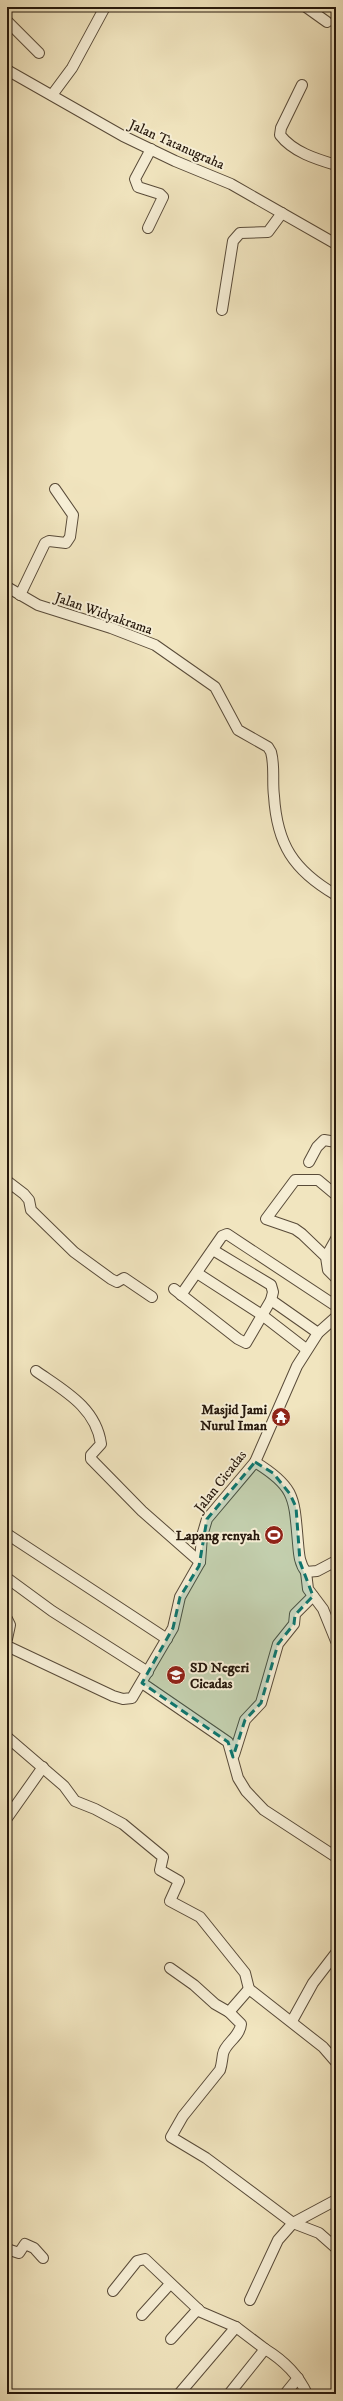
<svg xmlns="http://www.w3.org/2000/svg" width="343" height="2401" viewBox="0 0 343 2401" font-family="'IM FELL DW Pica',serif">
<style>
.lines{fill:none;stroke-linecap:round;stroke-linejoin:round}
.minor-casing{stroke:#594b39;stroke-width:12}
.minor{stroke:#f6eed5;stroke-width:10}
.marked{fill:#0f766e;fill-opacity:0.2;stroke:#0f766e;stroke-width:3;stroke-dasharray:8 5;stroke-linejoin:round}
.labels{text-anchor:middle;stroke-width:4;stroke-linejoin:round;paint-order:stroke}
.street-label{font-size:14px;fill:#26180c;stroke:#f6eed5}
.poi-label{font-size:14px;font-weight:bold;fill:#26180c;stroke:#f6eed5;text-anchor:end}
</style>
<rect width="100%" height="100%" fill="#f1e5bf"/>
<filter id="stains"><feTurbulence type="fractalNoise" baseFrequency=".005" numOctaves="4"/><feColorMatrix values="0 0 0 0 .2 0 0 0 0 .09 0 0 0 0 .02 0 0 0 .5 -.17"/></filter>
<radialGradient id="worn" r=".72"><stop offset=".6" stop-color="#630" stop-opacity="0"/><stop offset="1" stop-color="#630" stop-opacity=".3"/></radialGradient>
<g class="lines">
<g class="minor-casing">
<g id="minor">
<path d="M306 7 327 22"/>
<path d="M7 21 39 53"/>
<path d="M7 70 123 136 175 161 231 184 336 244"/>
<path d="M302 85 281 128 280 135C293 152 316 159 336 165"/>
<path d="M52 95 72 68 105 7"/>
<path d="M148 228 163 197 160 194 138 187 135 179 151 149"/>
<path d="M222 310 233 241 240 233 268 232 282 213"/>
<path d="M7 587 38 605 111 628 155 645 215 687 238 730 268 747 271 752C275 766 272 781 274 796 277 844 293 870 336 895"/>
<path d="M20 595 45 543 49 541 66 543 70 537 73 515 55 489"/>
<path d="M309 1162 317 1147 324 1140 336 1142"/>
<path d="M7 1181 24 1194 29 1200 31 1210 74 1252 111 1279 117 1282 124 1278 152 1297"/>
<path d="M336 1195 318 1180H295L266 1219 295 1229 302 1234 326 1257 328 1270 336 1278"/>
<path d="M326 1257 336 1239"/>
<path d="M197 1273 262 1315 306 1349"/>
<path d="M174 1289 238 1339 246 1343 271 1300 273 1292 271 1285 213 1250"/>
<path d="M181 1295 222 1236 227 1234 336 1306"/>
<path d="M271 1300 318 1333"/>
<path d="M36 1371C63 1390 96 1407 101 1444L91 1455V1459L142 1511 200 1562"/>
<path d="M255 1462C296 1487 294 1498 298 1543 299 1553 299 1563 306 1572L317 1571 336 1561"/>
<path d="M7 1534 167 1639"/>
<path d="M306 1572 308 1589 323 1609 336 1641"/>
<path d="M7 1578 52 1611 148 1672"/>
<path d="M7 1619 10 1625 7 1639"/>
<path d="M7 1646 113 1696 123 1699 132 1698 173 1628 180 1597 200 1562 202 1536 207 1519 255 1462 297 1366 318 1333 336 1317"/>
<path d="M142 1683 228 1742 238 1778 246 1791 264 1810 336 1857"/>
<path d="M7 1737 64 1786 75 1801 95 1809 123 1824 163 1857 160 1870 179 1881 170 1901 200 1917 245 1973 249 1989 323 2047 336 2062"/>
<path d="M234 1755 245 1720 261 1703 278 1644 294 1624 295 1614 313 1596"/>
<path d="M7 1818 43 1767"/>
<path d="M170 1968 194 1985 215 2004 229 2012 249 1989"/>
<path d="M229 2012 241 2024C240 2037 225 2043 223 2054 222 2060 222 2064 220 2070L183 2116 171 2137 206 2158 293 2223 319 2233 336 2248"/>
<path d="M292 2021 313 1983 336 1953"/>
<path d="M7 2249 19 2253 25 2244 34 2248 43 2258"/>
<path d="M113 2291 137 2261 145 2259 201 2312 236 2327 265 2349 229 2394"/>
<path d="M250 2300 278 2240 293 2223 336 2200"/>
<path d="M142 2315 170 2284"/>
<path d="M171 2339 198 2309"/>
<path d="M265 2349C283 2360 298 2374 307 2394"/>
<path d="M179 2394 236 2327"/>
<path d="M285 2394 298 2378"/>
</g>
</g>
<use href="#minor" class="minor"/>
</g>
<path class="marked" d="M255 1462 273 1473 290 1494 296 1507 300 1562 313 1596 295 1615 294 1624 278 1644 261 1703 245 1720 233 1757 228 1742 142 1683 173 1628 180 1597 199 1566 207 1519Z"/>
<defs>
<g id="temple-disc" transform="scale(1)"><circle r="9.5" fill="#8f2418" stroke="#f6eed5"/><path d="M0-6L5-2H3V0L6.5 2.5H4V6H1.5V3h-3V6H-4V2.5H-6.5L-3 0V-2H-5Z" fill="#fff"/></g>
<g id="stadium-disc" transform="scale(1)"><circle r="9.5" fill="#8f2418" stroke="#f6eed5"/><path d="M0-5a6.5 5 0 1 0 0 10a6.5 5 0 1 0 0-10ZM-3.5-1.8h7v3.6h-7Z" fill="#fff"/></g>
<g id="school-disc" transform="scale(1)"><circle r="9.5" fill="#8f2418" stroke="#f6eed5"/><path d="M0-5L7-2L0 1L-7-2ZM-4 1L0 2.5L4 1V4Q0 6-4 4Z" fill="#fff"/></g>
</defs>
<g fill-rule="evenodd">
<use href="#temple-disc" x="281" y="1417"/>
<use href="#stadium-disc" x="274" y="1535"/>
<use href="#school-disc" x="176" y="1675"/>
</g>
<g class="labels">
<g class="street-label">
<text transform="translate(177 144) rotate(24)" y="5">Jalan Tatanugraha</text>
<text transform="translate(104 613) rotate(19)" y="5">Jalan Widyakrama</text>
<text transform="translate(220 1481) rotate(-52)" y="5">Jalan Cicadas</text>
</g>
<g class="poi-label">
<text x="267" y="1414">Masjid Jami<tspan x="267" dy="16">Nurul Iman</tspan></text>
<text x="260" y="1540">Lapang renyah</text>
<text x="190" y="1672" text-anchor="start">SD Negeri<tspan x="190" dy="16">Cicadas</tspan></text>
</g>
</g>
<rect width="343" height="2401" fill="none" stroke="#f1e5bf" stroke-width="24"/>
<rect x="8" y="8" width="327" height="2385" fill="none" stroke="#26180c" stroke-width="2"/>
<rect x="12" y="12" width="319" height="2377" fill="none" stroke="#26180c"/>
<rect width="100%" height="100%" filter="url(#stains)"/>
<rect width="100%" height="100%" fill="url(#worn)"/>
</svg>
